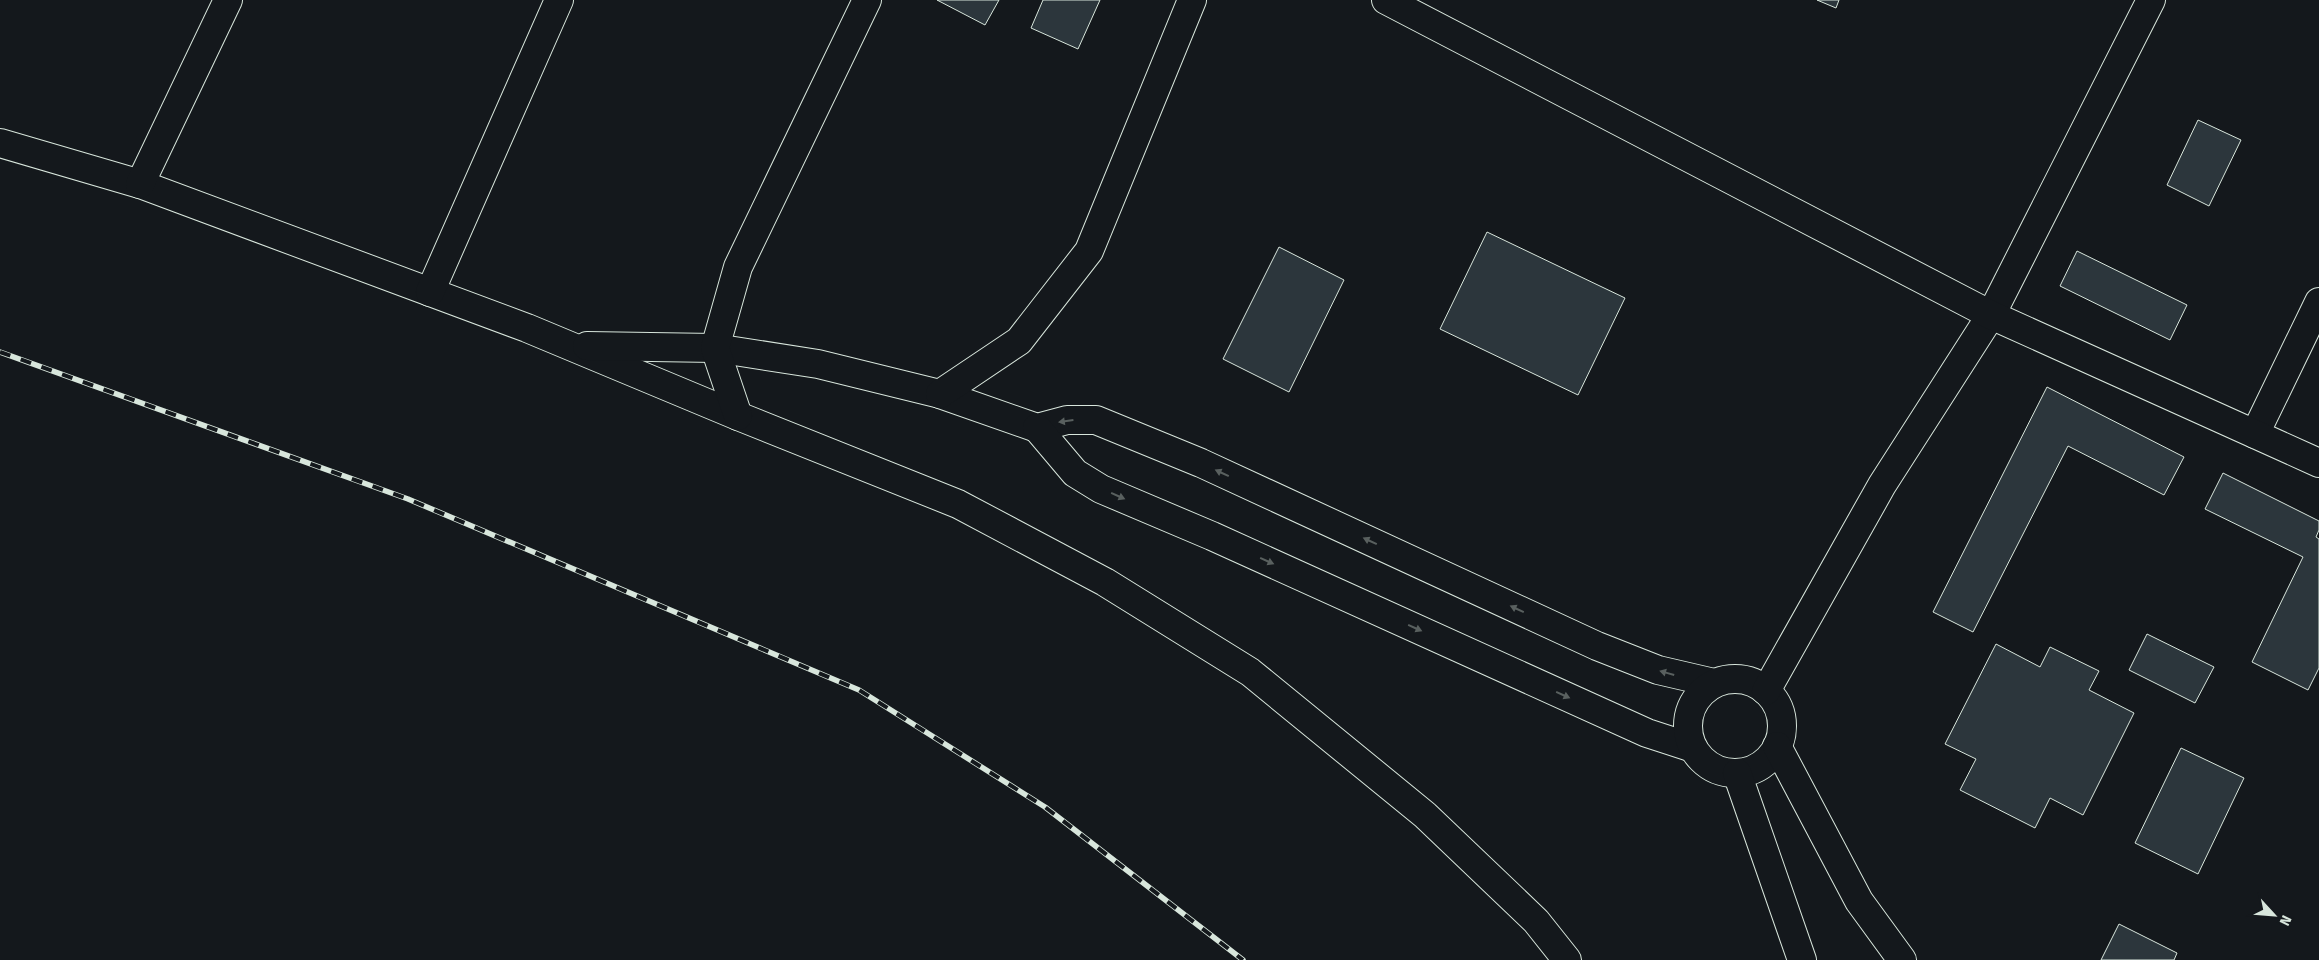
<svg xmlns="http://www.w3.org/2000/svg" width="2319" height="960" viewBox="0 0 2319 960" font-family="'Fira Sans',sans-serif">
<style>
.building{fill:#2c363c;stroke:#d8e6dc}
.lines{fill:none;stroke-linecap:round;stroke-linejoin:round}
.minor-casing{stroke:#d8e6dc;stroke-width:30}
.primary-casing{stroke:#d8e6dc;stroke-width:30}
.minor{stroke:#14181c;stroke-width:28}
.primary{stroke:#14181c;stroke-width:28}
.rail-casing{stroke:#d8e6dc;stroke-width:5.5}
.rail{stroke:#14181c;stroke-width:4;stroke-dasharray:11;stroke-linecap:butt}
.oneway{fill:#59605f}
</style>
<rect width="100%" height="100%" fill="#14181c"/>
<g class="building">
<path d="M937 0H999L985 25Z"/>
<path d="M1043 0H1100L1078 49 1031 28Z"/>
<path d="M1817 0H1839L1836 8Z"/>
<path d="M2198 120 2241 140 2209 206 2167 185Z"/>
<path d="M1487 232 1625 298 1578 395 1440 329Z"/>
<path d="M1279 247 1344 280 1289 392 1223 359Z"/>
<path d="M2077 251 2187 305 2170 340 2060 286Z"/>
<path d="M2047 387 2184 457 2164 495 2068 446 1973 632 1933 612Z"/>
<path d="M2223 473 2319 521V530L2316 537 2319 539V668L2308 690 2252 662 2303 557 2205 509Z"/>
<path d="M2147 634 2214 667 2195 703 2129 670Z"/>
<path d="M1996 644 2040 667 2050 647 2099 671 2089 690 2134 713 2083 815 2050 798 2035 828 1960 790 1976 759 1945 744Z"/>
<path d="M2181 748 2244 778 2198 874 2135 843Z"/>
<path d="M2119 924 2177 953 2174 960H2101Z"/>
</g>
<g class="lines">
<g class="minor-casing">
<g id="minor">
<path d="M0 143 140 184 527 328 738 416 958 504 1105 582 1250 672 1425 815 1536 921 1567 960"/>
<path d="M140 184 228 0"/>
<path d="M430 292 559 0"/>
<path d="M587 346 715 348 818 364 940 394 1037 428 1067 420H1096L1201 463 1597 646 1658 670 1714 683"/>
<path d="M940 394 1019 341 1089 251 1192 0"/>
<path d="M738 416 715 348 738 267 867 0"/>
<path d="M1037 428 1075 473 1101 489 1212 536 1647 733 1693 748"/>
<path d="M2255 434 2319 302"/>
<circle cx="1735" cy="726" r="47"/>
<path d="M1766 691 1882 485 1991 315 2151 0"/>
<path d="M1777 746 1859 901 1902 960"/>
<path d="M1737 773 1802 960"/>
</g>
</g>
<g class="primary-casing">
<path id="primary" d="M1386 0 1991 315 2319 463"/>
</g>
<use href="#minor" class="minor"/>
<use href="#primary" class="primary"/>
<g class="rail-casing">
<path id="rail" d="M0 352 408 499 859 690 1045 807 1243 960"/>
</g>
<use href="#rail" class="rail"/>
</g>
<defs><path id="oneway-solid" d="M-6-.8H1V-3.2L6.5 0L1 3.2V.8H-6Z" transform="scale(1.25)"/></defs>
<g class="oneway">
<use href="#oneway-solid" transform="translate(1066 421) rotate(172)"/>
<use href="#oneway-solid" transform="translate(1222 473) rotate(-155)"/>
<use href="#oneway-solid" transform="translate(1118 496) rotate(24)"/>
<use href="#oneway-solid" transform="translate(1370 541) rotate(-155)"/>
<use href="#oneway-solid" transform="translate(1267 561) rotate(24)"/>
<use href="#oneway-solid" transform="translate(1517 609) rotate(-155)"/>
<use href="#oneway-solid" transform="translate(1415 628) rotate(24)"/>
<use href="#oneway-solid" transform="translate(1667 673) rotate(-164)"/>
<use href="#oneway-solid" transform="translate(1563 695) rotate(24)"/>
</g>
<g transform="translate(2274 915) rotate(116)" stroke="#14181c" stroke-width="4" paint-order="stroke">
<path d="M0-4L9 19L0 12L-9 19Z" fill="#d8e6dc"/>
<text y="-8" font-size="14" font-weight="bold" text-anchor="middle" fill="#d8e6dc">N</text>
</g>
</svg>
